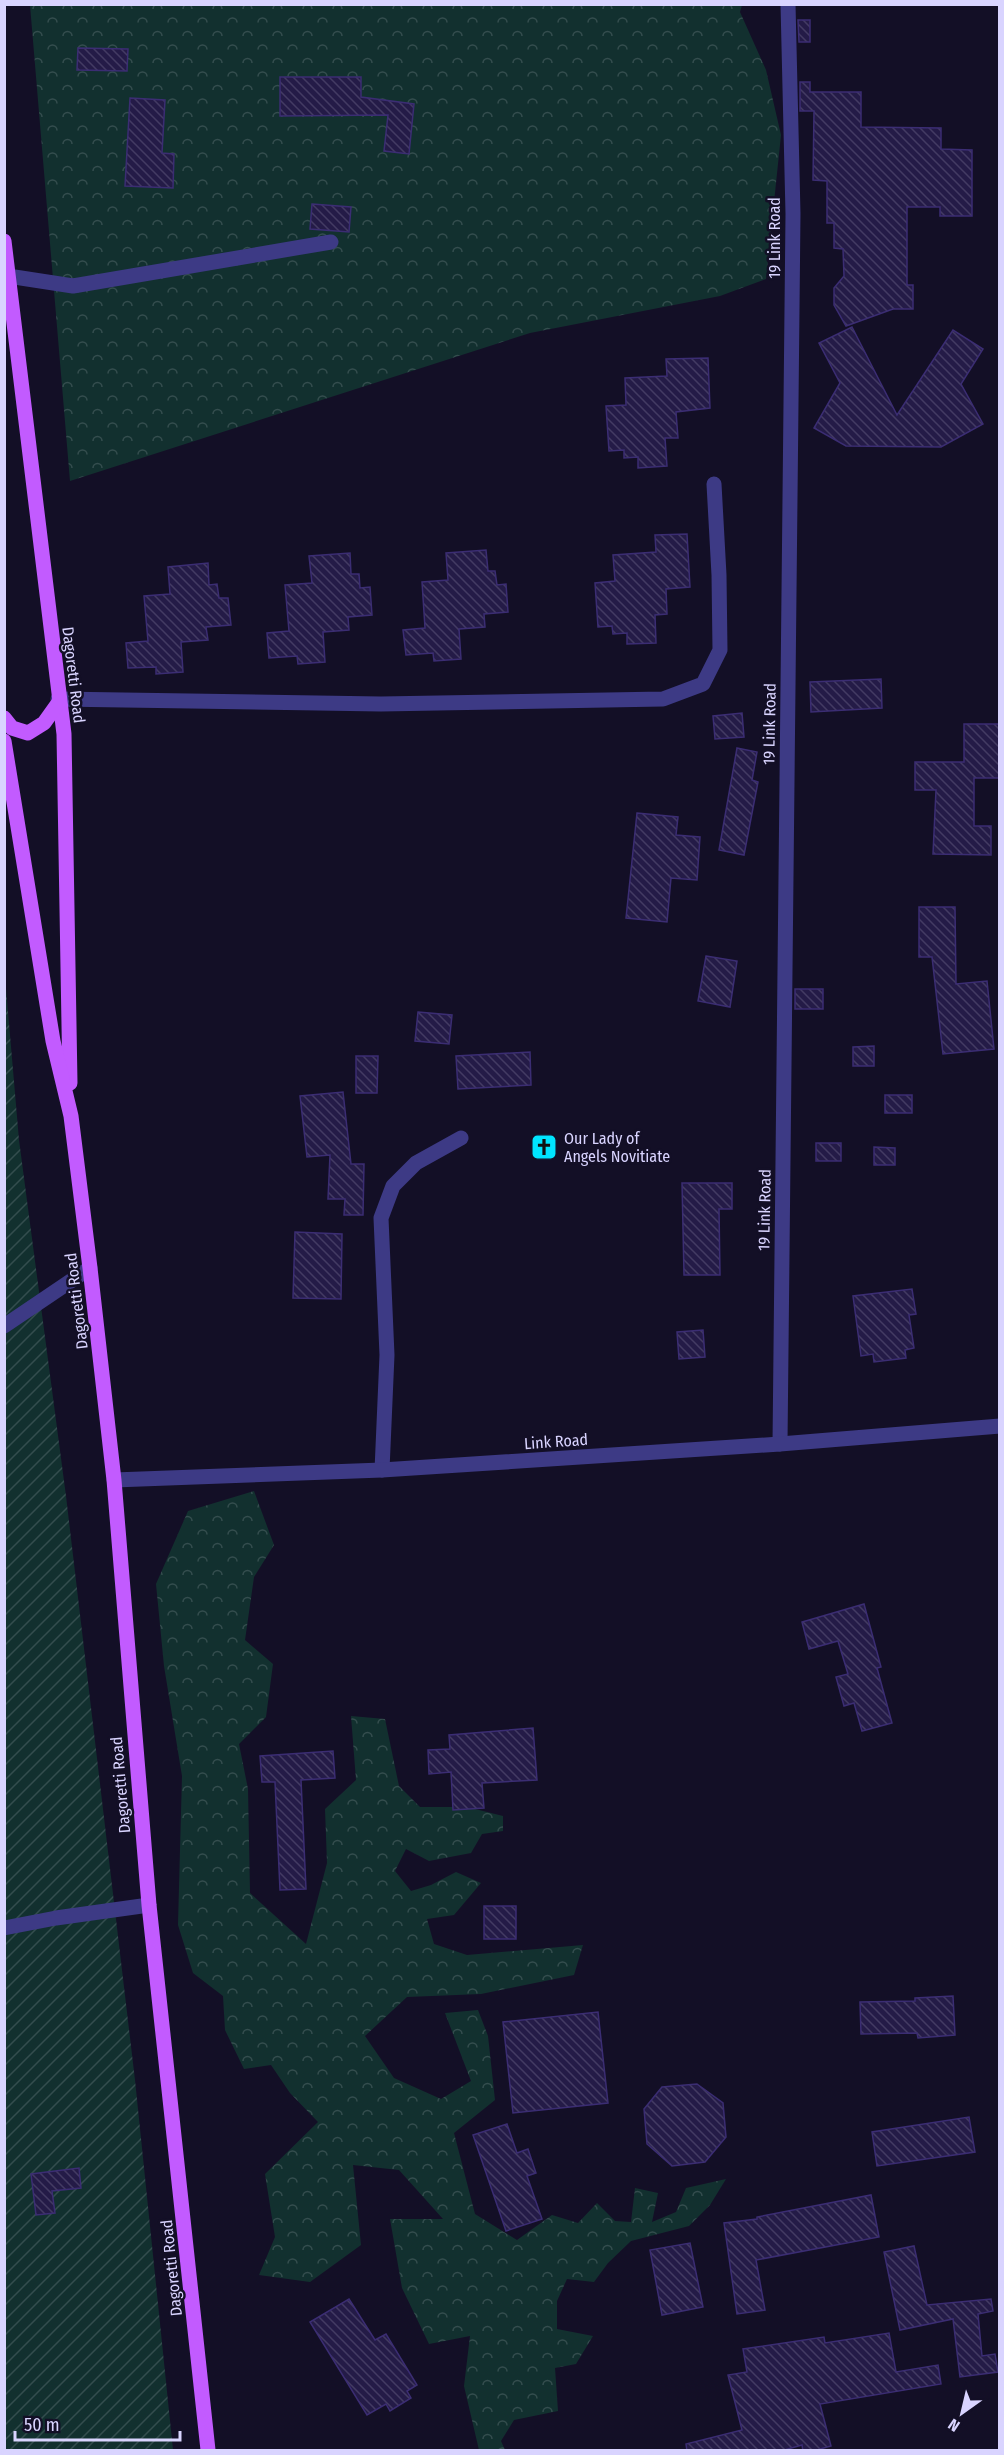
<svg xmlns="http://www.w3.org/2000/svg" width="1004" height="2455" viewBox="0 0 1004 2455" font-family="'Fira Sans Condensed',sans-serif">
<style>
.forest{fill:url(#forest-crowns)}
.garden{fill:url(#garden-furrows)}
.building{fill:url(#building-back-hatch);stroke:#3b2d73;stroke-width:1.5}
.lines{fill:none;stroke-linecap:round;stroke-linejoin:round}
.minor{stroke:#3d3a85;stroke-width:15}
.major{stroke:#c25bff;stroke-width:15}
.labels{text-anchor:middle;stroke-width:5;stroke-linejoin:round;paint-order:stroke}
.street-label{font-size:16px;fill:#d9d4ff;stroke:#130f26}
.poi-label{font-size:16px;fill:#d9d4ff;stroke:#130f26;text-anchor:start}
</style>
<defs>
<pattern id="forest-crowns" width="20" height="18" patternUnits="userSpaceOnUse" patternTransform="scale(1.5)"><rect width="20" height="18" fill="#12302f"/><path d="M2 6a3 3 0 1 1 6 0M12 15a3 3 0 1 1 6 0" fill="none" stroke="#344d4e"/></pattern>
<pattern id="garden-furrows" width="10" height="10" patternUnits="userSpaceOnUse" patternTransform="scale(1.5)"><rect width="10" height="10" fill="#12302f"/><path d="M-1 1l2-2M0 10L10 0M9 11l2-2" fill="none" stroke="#344d4e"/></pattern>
<pattern id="building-back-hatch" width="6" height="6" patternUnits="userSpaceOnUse" patternTransform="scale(1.5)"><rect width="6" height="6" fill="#241b47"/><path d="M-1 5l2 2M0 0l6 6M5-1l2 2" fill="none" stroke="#433b63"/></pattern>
</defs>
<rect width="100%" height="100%" fill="#130f26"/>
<g class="forest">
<path d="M30 5H742L740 12 766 70 781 135 766 279 720 296 530 333 70 481Z"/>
<path d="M254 1491 274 1545 254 1577 245 1640 273 1664 266 1717 239 1744 248 1789 250 1893 306 1944 327 1863 325 1809 356 1780 351 1716 385 1719 399 1786 420 1807H467L503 1816V1831L482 1834 471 1853 429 1861 406 1849 395 1871 411 1891 431 1885 456 1872 481 1883 454 1915 427 1919 434 1944 467 1955 583 1945 574 1975 481 1994 407 1997 365 2036 394 2078 441 2099 471 2081 445 2013 478 2010 488 2036 495 2100 454 2133 475 2214 517 2240 552 2215 578 2223 597 2203 615 2221 631 2222 635 2188 658 2193 652 2222 676 2212 686 2188 726 2179 710 2205 689 2226 631 2241 608 2263 594 2282 567 2279 557 2301V2329L593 2336 576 2364 555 2368 558 2411 514 2420 501 2441 505 2450H479L464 2386 470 2336 429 2344 402 2288 390 2219H443L399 2170 353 2165 361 2245 310 2282 259 2275 275 2237 265 2174 318 2122 290 2093 271 2065 244 2069 225 2030 223 1996 193 1973 178 1925 182 1776 164 1666 156 1584 188 1511Z"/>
</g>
<path class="garden" d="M4 965 19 1140 66 1496 135 2080 173 2450H5Z"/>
<g class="building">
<path d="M798 20H810V42H799Z"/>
<path d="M78 48 128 49 127 71 77 70Z"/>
<path d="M280 77H361V97L414 104 409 154 384 151 388 115 280 116Z"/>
<path d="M800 82H810V92H861V127L941 128V149L972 150V216H940V207H907V285H913V309H893L846 326 834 305V288L844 276 843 249 834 248V223H827V181L813 180 814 111H800Z"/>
<path d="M130 98 165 100 162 153 174 154 173 188 125 186Z"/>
<path d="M312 204 351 207 349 232 310 229Z"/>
<path d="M852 327 897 415 953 330 983 349 961 384 983 424 941 447 846 446 814 428 840 383 819 343Z"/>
<path d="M708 358 710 408 676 412 678 438H665L667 466 638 468V457L624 458V450L609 451 606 406 626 405 625 378 667 376 666 359Z"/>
<path d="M687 534 690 587 666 589 667 614 655 615 656 643 627 644V633L613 634 612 626 598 627 595 583 615 581 613 555 656 552 655 535Z"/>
<path d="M486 550 488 571H495L497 585 506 584 508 612 484 614 485 627 459 629 461 659 434 661 433 653 406 655 403 630 425 628 422 582 448 580 446 553Z"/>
<path d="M350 553 351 574H359L360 588 370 587 372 615 348 617 349 630 323 632 325 662 298 664 297 656 269 658 267 633 289 631 285 585 312 583 309 556Z"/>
<path d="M208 563 209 585 217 584 219 598H228L231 625 206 627 208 640 181 642 183 672 156 674V667L128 668 126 643 148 641 144 596 170 594 168 567Z"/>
<path d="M881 679 882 708 811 712 810 682Z"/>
<path d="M742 713 744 737 715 739 713 716Z"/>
<path d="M964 724H999V778H974V826H991V855L933 854 936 790H915V762H964Z"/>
<path d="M737 748 757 752 752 780 758 782 744 855 719 850Z"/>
<path d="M637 813 678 817 676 835 700 837 697 880 671 878 667 922 626 918Z"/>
<path d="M919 907H955L956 984 987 981 994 1049 943 1054 932 957H919Z"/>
<path d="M706 956 737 961 730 1007 698 1001Z"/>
<rect x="795" y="989" width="28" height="20"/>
<path d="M418 1012 452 1015 449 1044 415 1041Z"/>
<path d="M874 1046V1066H853V1047Z"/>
<path d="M530 1052 531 1085 458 1089 456 1056Z"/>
<path d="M356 1056H378L377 1093H356Z"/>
<path d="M343 1092 351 1164H364L363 1215H344L345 1199H328L330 1155 307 1157 300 1096Z"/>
<rect x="885" y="1095" width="27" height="18"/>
<rect x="816" y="1143" width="25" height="18"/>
<path d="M874 1147 895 1148V1165H874Z"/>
<path d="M682 1183H732V1209H719L720 1275H684Z"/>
<path d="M295 1232 342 1234 341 1299 293 1298Z"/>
<path d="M912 1289 916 1314 909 1315 914 1348 905 1350 906 1358 874 1362 873 1354 861 1356 853 1296Z"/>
<path d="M703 1330 705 1357 679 1359 677 1332Z"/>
<path d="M864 1604 881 1667 877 1668 892 1723 862 1731 854 1703 844 1706 836 1677 848 1674 838 1641 809 1649 802 1622Z"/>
<path d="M533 1728 537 1780 482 1783 484 1808 453 1810 451 1772 429 1774 428 1750 450 1749 449 1735Z"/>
<path d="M333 1751 335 1778 301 1780 306 1889 280 1890 275 1782H262L260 1756Z"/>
<rect x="484" y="1906" width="32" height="33"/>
<path d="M953 1996 955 2035 918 2038 917 2033 861 2034 860 2002 915 2001V1998Z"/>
<path d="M598 2012 608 2103 513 2113 503 2022Z"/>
<path d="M697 2084 723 2103 726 2137 705 2162 672 2166 647 2144 644 2109 662 2087Z"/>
<path d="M969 2117 975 2152 877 2166 872 2132Z"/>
<path d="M507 2124 517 2153 528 2149 536 2173 527 2176 542 2219 506 2231 473 2135Z"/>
<path d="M79 2168 81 2188 52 2191 55 2213 36 2215 31 2174Z"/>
<path d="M871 2195 879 2237 756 2260 765 2310 737 2314 724 2223 757 2219V2217Z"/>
<path d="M690 2243 703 2307 662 2315 650 2250Z"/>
<path d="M914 2246 927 2305 991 2299 993 2311 978 2314 982 2356 995 2354 998 2372 960 2377 953 2319 900 2330 884 2252Z"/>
<path d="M349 2299 375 2340 386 2334 417 2385 407 2391 411 2398 390 2411 386 2404 367 2415 310 2322Z"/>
<path d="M889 2333 896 2372 938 2365 941 2384 820 2404 831 2446 813 2451H803L802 2445 781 2451H687L686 2444 742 2430 728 2375 747 2372 743 2349 824 2337 825 2343Z"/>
</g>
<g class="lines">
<g class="minor">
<path d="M8 276 73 286 331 242"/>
<path d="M58 699 381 704 663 699 703 684 720 650 719 575 714 484"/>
<path d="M4 1326 90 1268"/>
<path d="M780 1444 793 214 788 4"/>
<path d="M382 1470 387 1355 381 1218 393 1186 416 1163 461 1138"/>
<path d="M114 1480 382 1470 780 1444 1000 1426"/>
<path d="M4 1928 56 1918 149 1905"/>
</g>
<g class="major">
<path d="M4 241 64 734 70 1083"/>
<path d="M4 718 12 728 28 733 44 723 59 702"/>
<path d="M4 741 53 1041 71 1116 90 1268 114 1480 149 1905 208 2450"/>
</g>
</g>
<defs>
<g id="church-square" transform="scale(1.35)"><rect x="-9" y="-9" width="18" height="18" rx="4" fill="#00e5ff" stroke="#130f26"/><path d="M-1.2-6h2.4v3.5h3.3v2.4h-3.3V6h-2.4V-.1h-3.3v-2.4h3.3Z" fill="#111"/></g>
</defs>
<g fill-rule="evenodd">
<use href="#church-square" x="544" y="1147"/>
</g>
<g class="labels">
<g class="street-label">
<text transform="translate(774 238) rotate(-90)" y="6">19 Link Road</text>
<text transform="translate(74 675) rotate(83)" y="6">Dagoretti Road</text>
<text transform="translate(769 724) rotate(-89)" y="6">19 Link Road</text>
<text transform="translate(764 1210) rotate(-89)" y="6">19 Link Road</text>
<text transform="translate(76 1301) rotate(-97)" y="6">Dagoretti Road</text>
<text transform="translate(556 1441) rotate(-4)" y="6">Link Road</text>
<text transform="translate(120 1785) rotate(-95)" y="6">Dagoretti Road</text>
<text transform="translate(171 2268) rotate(-96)" y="6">Dagoretti Road</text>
</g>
<g class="poi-label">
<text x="564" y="1144">Our Lady of<tspan x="564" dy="18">Angels Novitiate</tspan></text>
</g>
</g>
<rect width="1004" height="2455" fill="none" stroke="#d9d4ff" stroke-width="12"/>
<g transform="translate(962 2413) rotate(214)" stroke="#130f26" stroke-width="4.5" paint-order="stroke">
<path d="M0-4.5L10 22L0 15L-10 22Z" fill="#d9d4ff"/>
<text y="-9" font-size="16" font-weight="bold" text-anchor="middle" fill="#d9d4ff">N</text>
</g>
<path d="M15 2431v9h165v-9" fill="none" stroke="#d9d4ff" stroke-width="3"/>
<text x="24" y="2431" font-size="18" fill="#d9d4ff" stroke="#130f26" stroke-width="4.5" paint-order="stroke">50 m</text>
</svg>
